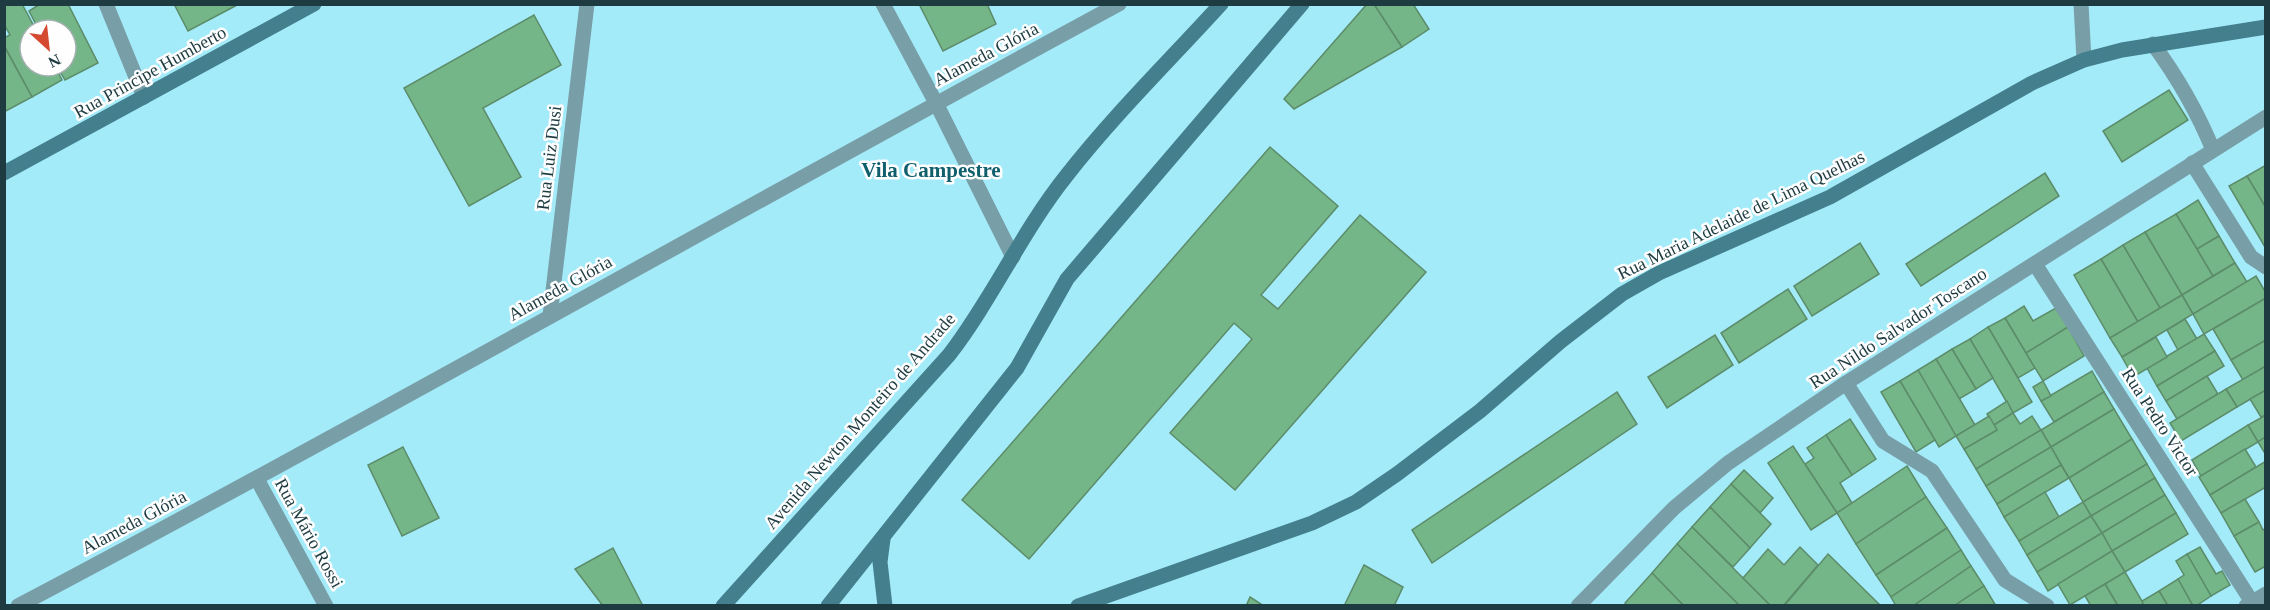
<svg xmlns="http://www.w3.org/2000/svg" width="2270" height="610" viewBox="0 0 2270 610" font-family="'Times New Roman',serif">
<style>
.building{fill:#74b687;stroke:#5c8c6a;stroke-width:1.5}
.lines{fill:none;stroke-linecap:round;stroke-linejoin:round}
.lane{stroke:#789ea7;stroke-width:15}
.street{stroke:#789ea7;stroke-width:15}
.secondary{stroke:#437f8c;stroke-width:15}
.labels{text-anchor:middle;stroke-width:5;stroke-linejoin:round;paint-order:stroke}
.street-label{font-size:18px;fill:#1d3b41;stroke:#fefefe}
.quarter-label{font-size:21px;font-weight:bold;fill:#105f6d;stroke:#fefefe}
</style>
<rect width="100%" height="100%" fill="#a4ebfa"/>
<g class="building">
<path d="M4 4H22L36 30H30V66H55L62 80 32 97 4 45V38L10 35 4 24Z"/>
<path d="M40 4H68L98 63 65 80 57 66H66V30H39L29 11Z"/>
<path d="M174 4H239L188 31Z"/>
<path d="M919 4H987L996 24 943 51Z"/>
<path d="M1367 4H1374L1402 47 1294 109 1284 99Z"/>
<path d="M1374 4H1413L1429 29 1402 47Z"/>
<path d="M534 15 561 65 483 108 521 177 469 206 404 88Z"/>
<path d="M4 46 32 97 4 112Z"/>
<path d="M2169 90 2188 120 2122 162 2103 131Z"/>
<path d="M1270 147 1338 206 1261 295 1278 309 1360 215 1426 272 1235 490 1170 433 1252 339 1234 323 1029 559 962 500Z"/>
<path d="M2266 165V208L2247 176Z"/>
<path d="M2045 173 2059 196 1921 286 1906 264Z"/>
<path d="M2247 176 2266 208 2265 247 2229 186Z"/>
<path d="M2198 200 2219 236 2197 249 2176 214Z"/>
<path d="M2176 214 2213 276 2182 295 2145 232Z"/>
<path d="M2145 232 2182 295 2160 308 2123 245Z"/>
<path d="M2219 236 2235 263 2213 276 2197 249Z"/>
<path d="M1860 243 1879 274 1812 316 1794 286Z"/>
<path d="M2123 245 2160 308 2138 322 2101 259Z"/>
<path d="M2101 259 2138 322 2110 338 2074 275Z"/>
<path d="M2235 263 2247 282 2193 314 2182 295Z"/>
<path d="M2256 276 2266 293V298L2204 334 2193 314Z"/>
<path d="M1788 289 1807 319 1739 363 1721 333Z"/>
<path d="M2182 295 2193 314 2122 357 2110 338Z"/>
<path d="M2266 298V340L2231 360 2213 329Z"/>
<path d="M2024 306 2033 321 2056 308 2068 327 2026 353 2005 318Z"/>
<path d="M2005 318 2035 368 2018 378 1988 327Z"/>
<path d="M2185 319 2197 339 2178 350 2167 330Z"/>
<path d="M1988 327 2032 402 2013 413 1970 339Z"/>
<path d="M2068 327 2084 356 2043 381 2026 353Z"/>
<path d="M2204 334 2215 351 2157 386 2147 368Z"/>
<path d="M1715 335 1733 365 1667 408 1648 377Z"/>
<path d="M2156 337 2167 357 2133 377 2122 357Z"/>
<path d="M1970 339 1993 378 1976 389 1952 349Z"/>
<path d="M2266 340V366L2243 380 2231 360Z"/>
<path d="M1952 349 1976 389 1959 399 1936 359Z"/>
<path d="M2215 351 2224 366 2166 401 2157 386Z"/>
<path d="M1936 359 1975 425 1956 436 1918 370Z"/>
<path d="M2266 366V390L2237 407 2226 389Z"/>
<path d="M1918 370 1956 436 1939 447 1900 381Z"/>
<path d="M2092 371 2104 392 2054 422 2041 401Z"/>
<path d="M2207 376 2218 394 2177 419 2166 401Z"/>
<path d="M1900 381 1935 440 1916 452 1881 392Z"/>
<path d="M2043 381 2051 396 2041 401 2033 387Z"/>
<path d="M2226 389 2237 407 2181 441 2170 423Z"/>
<path d="M2266 390V415L2261 417 2250 399Z"/>
<path d="M1617 392 1637 424 1432 563 1412 530Z"/>
<path d="M2104 392 2114 409 2051 447 2041 430Z"/>
<path d="M2007 401 2013 413 1994 425 1987 414Z"/>
<path d="M2114 409 2132 439 2069 478 2051 447Z"/>
<path d="M2013 413 2020 424 2032 416 2041 430 1976 469 1964 449 1997 430 1994 425Z"/>
<path d="M2266 415V437L2258 442 2248 425Z"/>
<path d="M1989 416 1997 430 1964 449 1956 436Z"/>
<path d="M1850 419 1876 459 1852 475 1826 435Z"/>
<path d="M2248 425 2258 442 2201 476 2192 460Z"/>
<path d="M2041 430 2051 447 1986 486 1976 469Z"/>
<path d="M1826 435 1852 475 1840 483 1852 503 1837 513 1805 464 1814 458 1807 448Z"/>
<path d="M2264 438 2266 439V455L2258 442Z"/>
<path d="M2132 439 2147 464 2083 502 2069 478Z"/>
<path d="M1793 446 1837 513 1811 530 1768 463Z"/>
<path d="M403 447 439 518 402 536 368 465Z"/>
<path d="M2051 447 2061 465 1997 504 1986 486Z"/>
<path d="M2245 449 2256 467 2210 495 2199 477Z"/>
<path d="M2266 461V487L2221 513 2210 495Z"/>
<path d="M2147 464 2155 478 2091 516 2083 502Z"/>
<path d="M2061 465 2069 478 2004 517 1997 504Z"/>
<path d="M1907 466 1926 497 1856 544 1837 513Z"/>
<path d="M1744 470 1773 498 1760 513 1731 484Z"/>
<path d="M2155 478 2165 495 2102 533 2091 516Z"/>
<path d="M1731 484 1771 524 1750 548 1710 507Z"/>
<path d="M2045 492 2059 517 2019 541 2004 517Z"/>
<path d="M2165 495 2176 513 2112 551 2102 533Z"/>
<path d="M1926 497 1947 528 1876 575 1856 544Z"/>
<path d="M2245 499 2259 522 2234 536 2221 513Z"/>
<path d="M2083 502 2091 516 2027 555 2019 541Z"/>
<path d="M1710 507 1750 548 1733 567 1692 527Z"/>
<path d="M2176 513 2188 534 2125 572 2112 551Z"/>
<path d="M2091 516 2102 533 2037 572 2027 555Z"/>
<path d="M2259 522 2263 530 2266 528V566L2255 572 2234 536Z"/>
<path d="M1692 527 1771 606H1740L1677 544Z"/>
<path d="M1947 528 1961 550 1891 597 1876 575Z"/>
<path d="M2102 533 2112 551 2048 591 2037 572Z"/>
<path d="M1677 544 1740 606H1684L1652 573Z"/>
<path d="M1800 547 1818 565 1783 606H1771L1743 578 1768 549 1784 565Z"/>
<path d="M2200 547 2216 574 2222 571 2230 585 2211 596 2187 554Z"/>
<path d="M613 548 643 606H603L575 569Z"/>
<path d="M1961 550 1971 566 1913 606H1896L1891 597Z"/>
<path d="M2112 551 2125 572 2070 605 2058 584Z"/>
<path d="M1828 554 1881 606H1784Z"/>
<path d="M2187 554 2211 596 2196 606H2193L2178 579 2184 575 2176 561Z"/>
<path d="M1364 565 1403 587 1394 606H1344Z"/>
<path d="M1971 566 1984 586 1954 606H1913Z"/>
<path d="M2125 572 2142 601 2144 606H2118L2105 584Z"/>
<path d="M1652 573 1684 606H1627L1625 603Z"/>
<path d="M2178 579 2193 606H2168L2159 591Z"/>
<path d="M2105 584 2118 606H2091L2085 596Z"/>
<path d="M1984 586 1996 606H1954Z"/>
<path d="M2159 591 2168 606H2144L2142 601Z"/>
<path d="M1250 597 1264 606H1246Z"/>
</g>
<g class="lines">
<path class="lane" d="M2081 4 2084 60"/>
<g class="street">
<path d="M106 4 144 97"/>
<path d="M883 4 936 103 1013 257"/>
<path d="M2153 44C2178 78 2197 111 2213 150"/>
<path d="M2192 163 2251 257 2266 267"/>
<path d="M2035 264 2252 602"/>
<path d="M550 316 587 4"/>
<path d="M1846 383 1883 441 1932 471 2005 580 2047 606"/>
<path d="M257 479 326 606"/>
<path d="M18 606C388 410 751 203 1119 4"/>
<path d="M1578 606 1674 508 1728 463 1846 383 2266 117"/>
<path d="M2246 606 2266 594"/>
</g>
<g class="secondary">
<path d="M4 173 314 4"/>
<path d="M883 539 880 562 885 606"/>
<path d="M723 606 949 355C993 298 1022 231 1067 175 1113 116 1170 60 1221 4"/>
<path d="M828 606 1017 368 1067 279 1302 4"/>
<path d="M1078 606 1312 523 1356 502 1397 474 1480 411 1561 341 1622 294 1659 273 1830 197 2032 83 2084 60 2122 50 2266 27"/>
</g>
</g>
<g class="labels">
<g class="street-label">
<text transform="translate(986 54) rotate(-28)" y="6">Alameda Glória</text>
<text transform="translate(150 72) rotate(-29)" y="6">Rua Principe Humberto</text>
<text transform="translate(549 158) rotate(-83)" y="6">Rua Luiz Dusi</text>
<text transform="translate(1741 215) rotate(-26)" y="6">Rua Maria Adelaide de Lima Quelhas</text>
<text transform="translate(560 288) rotate(-29)" y="6">Alameda Glória</text>
<text transform="translate(1898 328) rotate(-33)" y="6">Rua Nildo Salvador Toscano</text>
<text transform="translate(860 421) rotate(-49)" y="6">Avenida Newton Monteiro de Andrade</text>
<text transform="translate(2160 422) rotate(57)" y="6">Rua Pedro Victor</text>
<text transform="translate(134 522) rotate(-28)" y="6">Alameda Glória</text>
<text transform="translate(309 533) rotate(61)" y="6">Rua Mário Rossi</text>
</g>
<g class="quarter-label">
<text x="931" y="177">Vila Campestre</text>
</g>
</g>
<rect width="2270" height="610" fill="none" stroke="#1d3b41" stroke-width="12"/>
<g transform="translate(48 48) rotate(153)"><circle r="28" fill="#fefefe" stroke="#a4b0b2" stroke-width="1.5"/>
<path d="M0-4.5L10 22L0 15L-10 22Z" fill="#d4492f"/>
<text y="-9" font-size="16" font-weight="bold" text-anchor="middle" fill="#1d3b41">N</text>
</g>
</svg>
